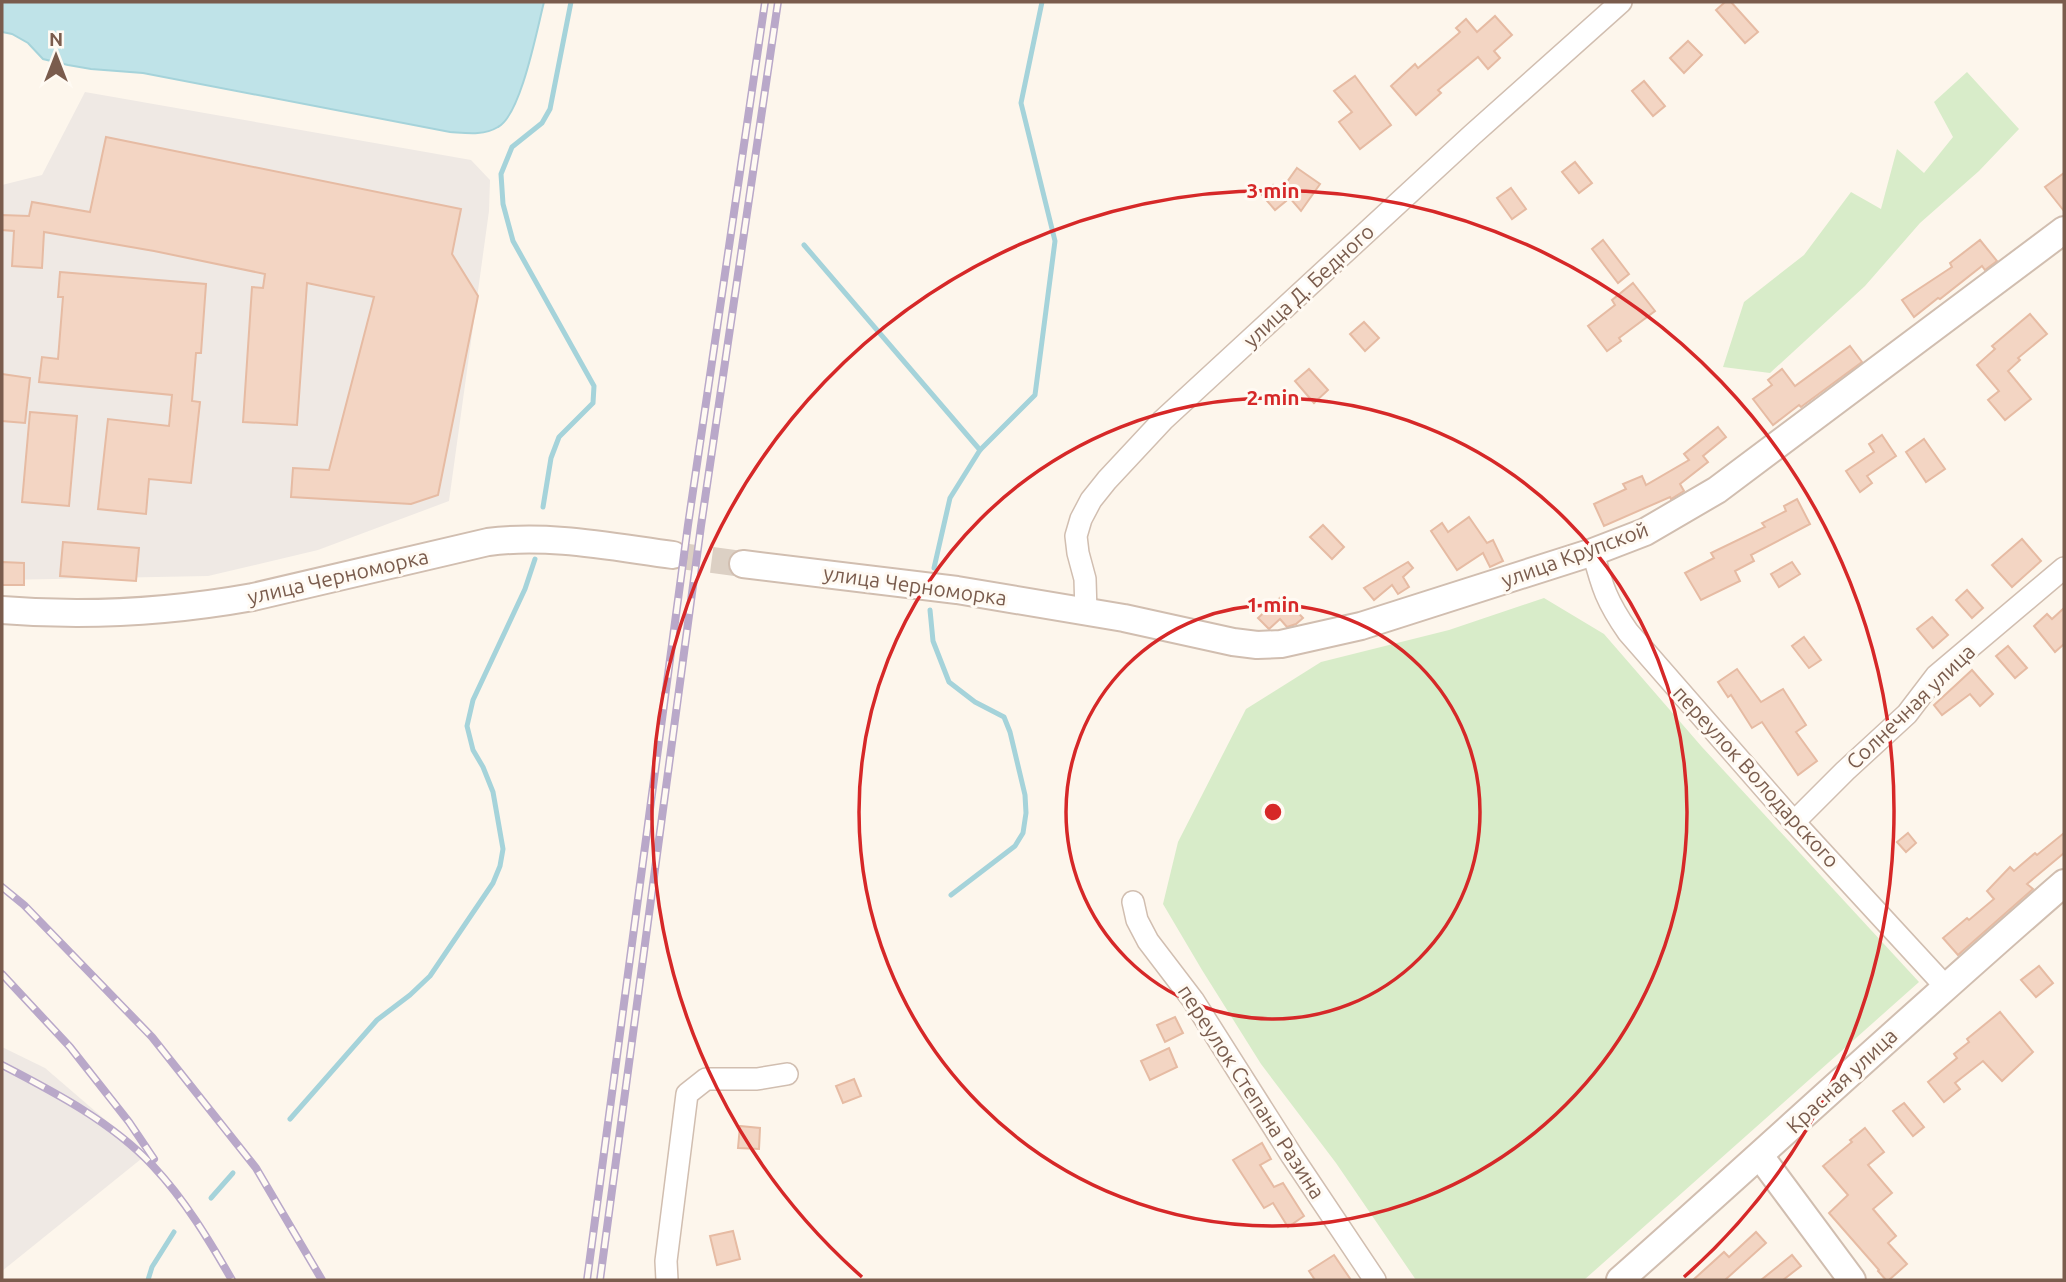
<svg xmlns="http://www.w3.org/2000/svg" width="2066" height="1282" viewBox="0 0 2066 1282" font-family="Ubuntu,sans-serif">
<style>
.industrial{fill:#efe9e4}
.green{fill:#d8ecc9}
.water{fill:#bfe3e8;stroke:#a5d3da;stroke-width:2}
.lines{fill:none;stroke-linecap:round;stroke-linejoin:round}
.stream{stroke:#a5d3da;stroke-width:5}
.building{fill:#f3d5c3;stroke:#e6bba3;stroke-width:2}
.tertiary-tunnel{stroke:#dcd0c4;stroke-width:26;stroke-dasharray:26 13;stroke-linecap:butt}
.minor-casing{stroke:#d1beb0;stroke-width:24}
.tertiary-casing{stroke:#d1beb0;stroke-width:30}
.minor{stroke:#fff;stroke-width:21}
.tertiary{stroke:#fff;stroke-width:26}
.rail-casing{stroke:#b9a8c9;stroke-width:8}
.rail{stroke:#fffaf3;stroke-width:5;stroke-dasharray:16;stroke-linecap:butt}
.ring{fill:none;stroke:#d62828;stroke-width:3.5}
.labels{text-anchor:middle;stroke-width:6;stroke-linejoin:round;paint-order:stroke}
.street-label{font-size:21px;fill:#7a5c4d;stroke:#fffaf3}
.centre{fill:#d62828;stroke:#fffaf3;stroke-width:3.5}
.ring-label{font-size:21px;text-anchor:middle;font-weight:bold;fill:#d62828;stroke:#fffaf3;stroke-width:6;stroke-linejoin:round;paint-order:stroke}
</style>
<rect width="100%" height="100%" fill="#fdf6ec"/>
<g class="industrial">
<path d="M85 92 471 160 490 180 489 211 449 501 318 550 208 576 2 580V185L42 175Z"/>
<path d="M2 1047 45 1068 146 1155 2 1271Z"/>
</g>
<g class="green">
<path d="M1967 72 2019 129 1979 171 1920 223 1865 286 1770 373 1723 367 1744 302 1804 255 1851 192 1881 209 1897 149 1924 173 1953 137 1934 102Z"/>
<path d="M1544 598 1604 634 1702 747 1919 982 1584 1280H1416L1336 1163 1261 1064 1202 970 1163 904 1178 842 1246 709 1321 662 1449 630Z"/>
</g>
<path class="water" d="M2 2H544C537 29 521 115 498 127 483 136 466 133 450 132L143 73 91 69 68 65 43 59 28 43 12 34 2 32Z"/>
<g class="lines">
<g class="stream">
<path d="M804 245 980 450"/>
<path d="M543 507 551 458 559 437 593 403 594 386 513 241 503 204 501 174 512 147 542 123 550 109 571 2"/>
<path d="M934 568 950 498 980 450 1035 395 1055 241 1021 103 1042 2"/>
<path d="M930 610 933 641 949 682 975 702 1004 717 1010 732 1025 795 1026 813 1023 833 1015 846 951 895"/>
<path d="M290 1119 377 1020 410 995 430 976 493 883 500 866 503 849 493 792 483 767 473 750 467 726 473 700 525 589 535 559"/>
<path d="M211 1198 233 1173"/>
<path d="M148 1280 152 1267 174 1232"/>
</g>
</g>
<g class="building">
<path d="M1725 2H1731L1758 32 1745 43 1716 10Z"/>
<path d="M1495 16 1512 35 1494 51 1500 58 1488 69 1478 57 1438 90 1441 93 1416 115 1391 86 1415 64 1418 68 1458 34 1460 32 1456 28 1466 19 1477 32Z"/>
<path d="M1688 41 1702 55 1684 73 1670 58Z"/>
<path d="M1355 76 1391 125 1360 149 1339 122 1352 112 1334 91Z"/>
<path d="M1644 81 1665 106 1653 116 1632 91Z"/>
<path d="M106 137 461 209 452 254 478 296 438 495 411 504 291 497 293 468 329 470 374 297 307 283 297 425 243 422 252 287 263 288 265 274 154 251 44 232 42 268 12 266 14 231 2 230V215L29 216 32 202 90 212Z"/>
<path d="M1575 162 1592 183 1579 193 1562 172Z"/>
<path d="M1297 168 1320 184 1301 211 1282 189Z"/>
<path d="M2064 173V211L2045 187Z"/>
<path d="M1273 185 1286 201 1275 210 1262 195Z"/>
<path d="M1511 188 1526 209 1512 219 1497 198Z"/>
<path d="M1603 240 1629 274 1618 283 1592 249Z"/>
<path d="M1980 240 1997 261 1985 270 1982 266 1940 299 1938 298 1914 317 1902 300 1952 267 1950 263Z"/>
<path d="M60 272 206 284 201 353H196L192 401 200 402 191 483 149 479 146 514 98 509 108 419 169 426 172 395 39 382 42 357 58 359 63 297H58Z"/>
<path d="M1633 283 1655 311 1619 338 1621 341 1607 351 1588 326 1615 305 1612 300Z"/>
<path d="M2030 314 2047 334 2018 358 2020 360 2008 371 2031 399 2005 420 1988 400 1999 391 1977 365 1995 349 1992 346Z"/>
<path d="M1364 322 1379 338 1365 351 1350 334Z"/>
<path d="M1850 346 1862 362 1801 407 1799 405 1773 425 1753 399 1772 385 1768 380 1782 369 1795 386Z"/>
<path d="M1309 369 1328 390 1314 403 1295 381Z"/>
<path d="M2 374 30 378 25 423 2 421Z"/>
<path d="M30 412 77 416 69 506 22 502Z"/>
<path d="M1718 427 1726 437 1703 456 1708 462 1680 484 1684 491 1671 499 1670 497 1604 526 1594 504 1626 489 1623 484 1642 476 1646 485 1689 460 1684 454Z"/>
<path d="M1882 435 1896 456 1867 476 1872 483 1860 492 1846 471 1874 452 1869 444Z"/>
<path d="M1924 439 1945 469 1926 482 1906 452Z"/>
<path d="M1797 499 1810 524 1751 555 1754 561 1735 571 1740 581 1701 600 1685 573 1714 558 1711 553 1765 527 1762 523 1786 511 1784 506Z"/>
<path d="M1469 517 1487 543 1493 540 1503 561 1490 567 1483 553 1457 570 1431 531 1442 523 1448 532Z"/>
<path d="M1323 525 1344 547 1332 559 1310 537Z"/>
<path d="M2022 539 2041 561 2012 587 1992 565Z"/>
<path d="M63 542 139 548 136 581 60 576Z"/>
<path d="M2 562 24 563V585H2Z"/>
<path d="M1408 562 1413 568 1403 577 1409 587 1398 594 1392 585 1374 600 1364 588Z"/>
<path d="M1792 562 1800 574 1779 587 1771 574Z"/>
<path d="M1967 590 1983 608 1972 618 1956 600Z"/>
<path d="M1282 596 1303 618 1296 624 1287 627 1280 619 1269 629 1258 618Z"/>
<path d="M2064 608V644L2055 652 2034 626 2047 614 2052 619Z"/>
<path d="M1932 617 1948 635 1933 648 1917 629Z"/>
<path d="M1804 637 1821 660 1809 668 1792 646Z"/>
<path d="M2008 646 2027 668 2015 678 1996 656Z"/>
<path d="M1737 669 1761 702 1783 689 1806 725 1796 732 1817 761 1798 775 1762 722 1752 728 1731 695 1728 697 1718 682Z"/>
<path d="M1972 670 1993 694 1980 706 1970 694 1942 715 1934 705Z"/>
<path d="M1908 833 1916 843 1906 852 1897 842Z"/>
<path d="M2064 833V853L2027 884 2033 889 1958 955 1943 938 1967 918 1969 920 1994 899 1987 891 2010 867 2014 871 2035 853 2037 855Z"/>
<path d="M2039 966 2053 983 2036 997 2021 980Z"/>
<path d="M2000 1012 2033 1052 2002 1081 1983 1061 1955 1083 1960 1089 1944 1102 1928 1082 1957 1058 1954 1054 1969 1042 1967 1039Z"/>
<path d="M1175 1017 1183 1033 1165 1042 1157 1025Z"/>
<path d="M1169 1048 1177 1067 1150 1080 1141 1061Z"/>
<path d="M854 1079 861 1096 843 1103 836 1086Z"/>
<path d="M1904 1103 1924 1127 1913 1136 1893 1111Z"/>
<path d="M740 1126 760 1128 759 1149 738 1148Z"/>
<path d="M1865 1128 1884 1152 1868 1165 1892 1193 1873 1209 1896 1236 1888 1243 1907 1264 1889 1280H1886L1878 1271 1879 1270 1829 1213 1848 1195 1823 1166 1852 1142 1850 1140Z"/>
<path d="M1262 1143 1271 1159 1260 1165 1274 1187 1283 1183 1304 1216 1288 1227 1273 1203 1264 1208 1233 1160Z"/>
<path d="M733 1231 740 1259 717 1265 710 1236Z"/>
<path d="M1756 1232 1766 1243 1725 1280H1693L1724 1252 1729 1257Z"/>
<path d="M1334 1255 1351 1280H1315L1309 1271Z"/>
<path d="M1792 1255 1801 1266 1783 1280H1761Z"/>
</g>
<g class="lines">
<path class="tertiary-tunnel" d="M673 555 743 564"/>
<g class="minor-casing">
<g id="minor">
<path d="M1593 552C1602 587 1607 602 1628 632L1794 822 1945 986"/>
<path d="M1086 612 1085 579 1078 553 1076 536 1081 519 1091 500 1107 480 1163 420 1472 135 1621 2"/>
<path d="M1794 822 1845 771 1907 714 1936 676 2064 568"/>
<path d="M1133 902 1137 920 1148 941 1193 1000 1292 1156 1375 1280"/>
<path d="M667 1280 666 1261 687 1094 706 1079H757L787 1074"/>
</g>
</g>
<g class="tertiary-casing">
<g id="tertiary">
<path d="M743 564 957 590 1124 618 1233 642 1257 645 1281 644 1361 626 1593 552 1645 532 1717 490 2064 230"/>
<path d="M2 610C86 617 169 612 253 597L488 542C550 534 612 547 673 555"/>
<path d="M1760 1156 1852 1280"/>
<path d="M1620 1280C1769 1148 1914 1013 2064 883"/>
</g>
</g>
<use href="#minor" class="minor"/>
<use href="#tertiary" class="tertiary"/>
<g class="rail-casing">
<g id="rail">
<path d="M2 887 24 905 152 1037 256 1168 322 1280"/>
<path d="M2 974 70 1047 129 1122 154 1159"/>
<path d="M2 1065C54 1092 112 1122 153 1166 185 1200 209 1240 232 1280"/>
<path d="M587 1280 688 525 765 2"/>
<path d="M600 1280 701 526 778 2"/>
</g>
</g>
<use href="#rail" class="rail"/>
</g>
<g class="ring">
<circle cx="1273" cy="812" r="207"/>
<circle cx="1273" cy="812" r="414"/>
<path d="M862 1277A621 621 0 1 1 1684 1277"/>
</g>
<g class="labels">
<g class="street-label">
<text transform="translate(1309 286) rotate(-43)" y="7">улица Д. Бедного</text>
<text transform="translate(1575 555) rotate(-20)" y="7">улица Крупской</text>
<text transform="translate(338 577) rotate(-13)" y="7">улица Черноморка</text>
<text transform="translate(915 586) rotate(8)" y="7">улица Черноморка</text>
<text transform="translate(1911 707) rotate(-44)" y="7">Солнечная улица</text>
<text transform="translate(1756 777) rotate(48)" y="7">переулок Володарского</text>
<text transform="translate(1842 1081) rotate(-43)" y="7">Красная улица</text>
<text transform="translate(1251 1092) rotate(57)" y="7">переулок Степана Разина</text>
</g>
</g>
<circle cx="1273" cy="812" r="10" class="centre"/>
<g class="ring-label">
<text x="1273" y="198">3 min</text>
<text x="1273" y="405">2 min</text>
<text x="1273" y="612">1 min</text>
</g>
<rect width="2066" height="1282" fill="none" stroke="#7a5c4d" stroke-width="7"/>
<g transform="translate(56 56)" stroke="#fffaf3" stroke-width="5" paint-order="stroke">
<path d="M0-5L12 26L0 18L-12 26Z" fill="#7a5c4d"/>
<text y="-10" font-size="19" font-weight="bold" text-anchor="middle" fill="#7a5c4d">N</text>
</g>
</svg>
